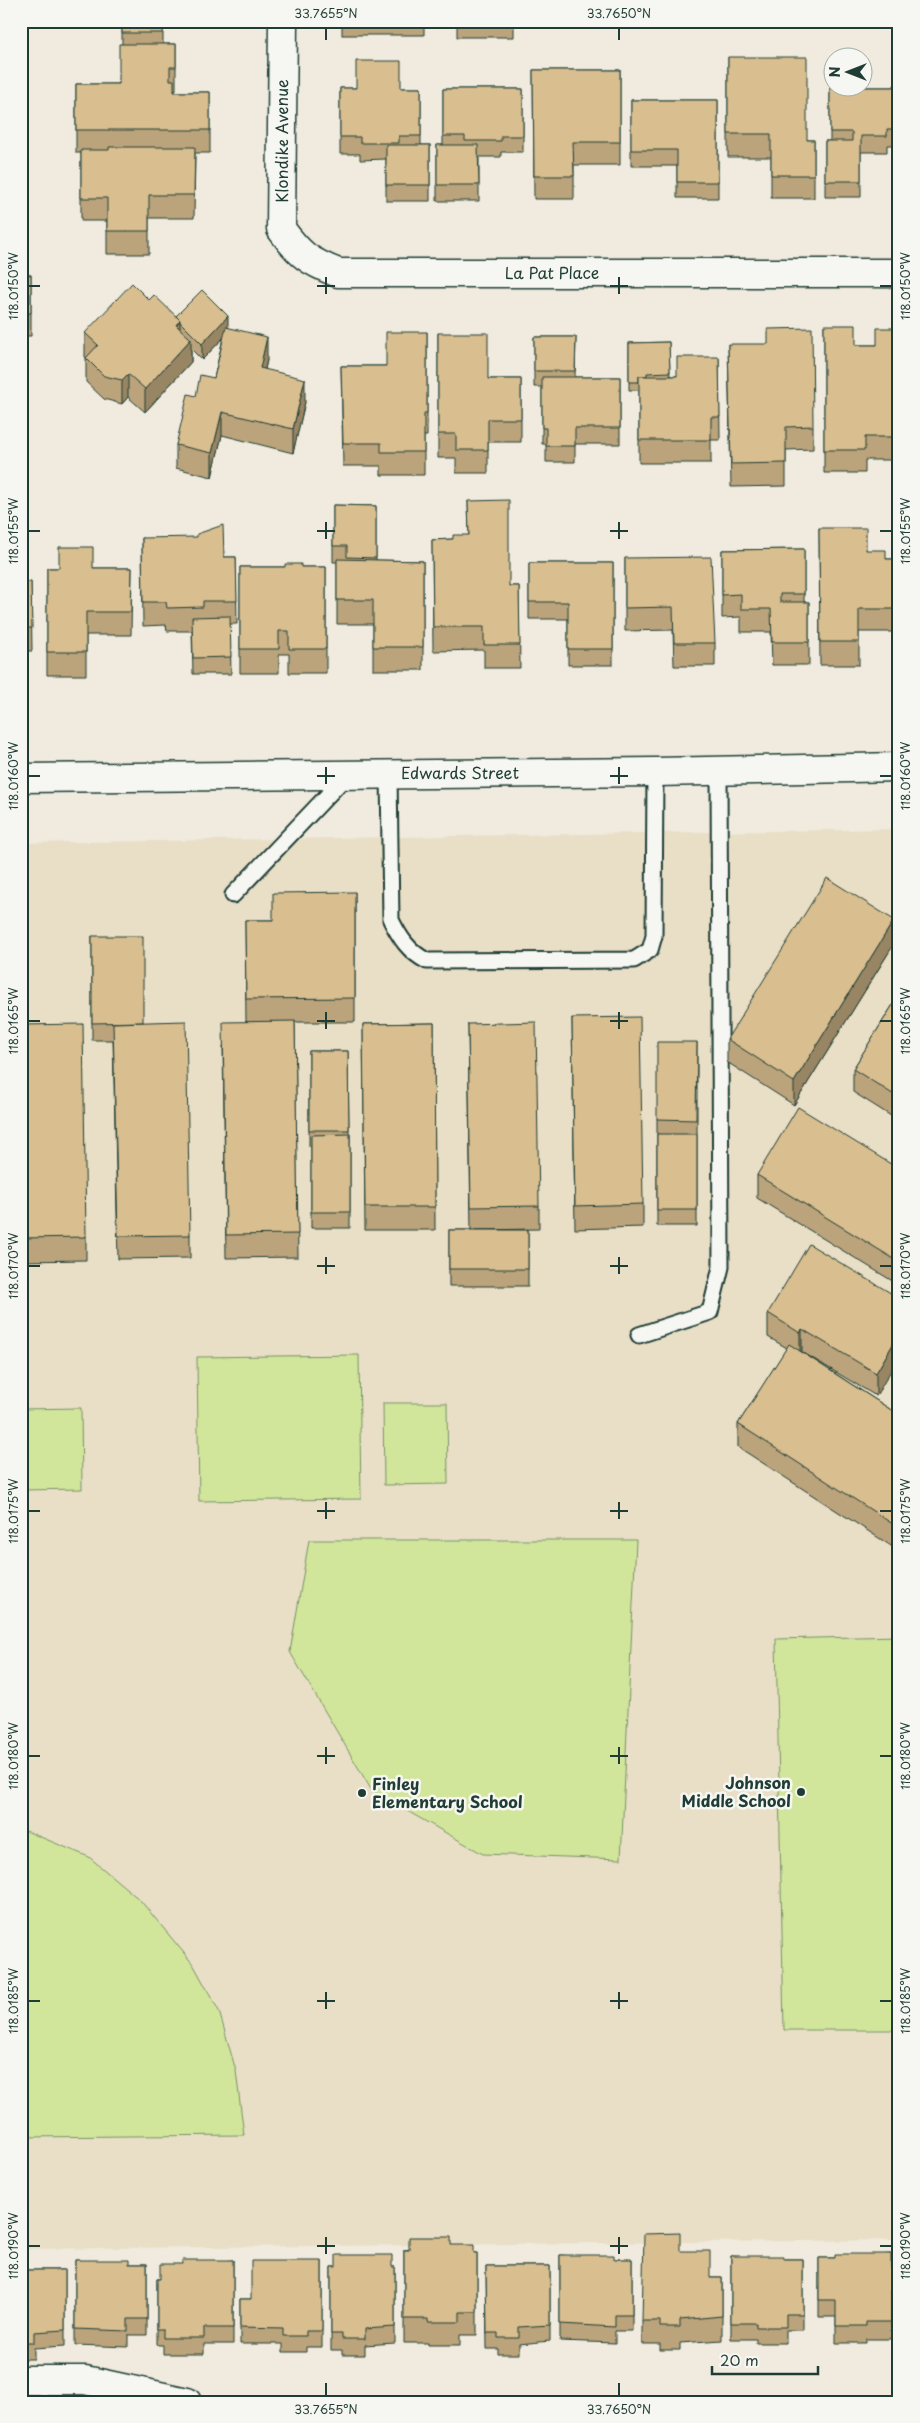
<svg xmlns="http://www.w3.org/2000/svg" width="920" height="2423" viewBox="0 0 920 2423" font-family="'Playpen Sans',sans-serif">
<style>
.built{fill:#e9dec6}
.green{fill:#d1e69b;stroke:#789268}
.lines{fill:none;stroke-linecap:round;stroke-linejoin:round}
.service-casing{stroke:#1f3d34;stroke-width:19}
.minor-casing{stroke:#1f3d34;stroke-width:31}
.tertiary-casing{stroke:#1f3d34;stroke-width:31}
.service{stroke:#f6f6f2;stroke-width:15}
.minor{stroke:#f6f6f2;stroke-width:28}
.tertiary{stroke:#f6f6f2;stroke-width:28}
.wall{fill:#bba37b;stroke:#1f3d34}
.shaded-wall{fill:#988564;stroke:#1f3d34}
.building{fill:#d9be8f;stroke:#1f3d34}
.ticks{fill:none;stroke:#1f3d34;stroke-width:2}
.poi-dot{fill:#1f3d34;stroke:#f6f6f2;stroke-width:2}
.labels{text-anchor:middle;stroke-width:5;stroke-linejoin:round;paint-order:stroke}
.street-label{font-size:16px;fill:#1f3d34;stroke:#f6f6f2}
.poi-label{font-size:16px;font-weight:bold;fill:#1f3d34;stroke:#f6f6f2;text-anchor:end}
.neatline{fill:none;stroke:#1f3d34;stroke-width:2}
.ticks-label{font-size:12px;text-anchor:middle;fill:#1f3d34}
</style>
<rect width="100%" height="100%" fill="#f0ebde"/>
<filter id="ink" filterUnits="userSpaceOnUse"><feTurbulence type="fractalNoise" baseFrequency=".02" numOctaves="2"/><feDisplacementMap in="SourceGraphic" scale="10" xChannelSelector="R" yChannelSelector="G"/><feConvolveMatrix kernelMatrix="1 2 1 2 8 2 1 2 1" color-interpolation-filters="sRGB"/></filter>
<g filter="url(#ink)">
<path class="built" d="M899 829V2240L21 2249V843Z"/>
<g class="green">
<path d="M359 1355 361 1499 199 1501 197 1357Z"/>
<path d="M383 1403H447L448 1484 384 1485Z"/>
<path d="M81 1408 82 1489 21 1490V1409Z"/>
<path d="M309 1540H636L621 1859 483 1854 372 1791 290 1652Z"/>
<path d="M899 1636V2030H784L776 1639Z"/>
<path d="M21 1829 89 1857 140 1900 193 1964 219 2011 236 2071 244 2135 21 2137Z"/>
</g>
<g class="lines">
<g class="service-casing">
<g id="service">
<path d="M389 774 391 920C400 938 409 952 427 961L634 960 650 950 654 936 655 772"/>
<path d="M233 895 347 775"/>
<path d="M639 1335 710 1312 721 1267 719 770"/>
</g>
</g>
<g class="minor-casing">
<g id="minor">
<path d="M283 21 281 229C300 255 308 261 338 273H899"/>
<path d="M21 2380H85L187 2402"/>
</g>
</g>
<g class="tertiary-casing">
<path id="tertiary" d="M21 778 655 772 899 767"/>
</g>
<use href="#service" class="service"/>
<use href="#minor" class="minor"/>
<use href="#tertiary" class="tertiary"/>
</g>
<g class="wall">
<path d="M122 21H163V44H176V90H174V92H210V153H195L194 218H149V254H107V221H81V153H76V84H119L122 44Z"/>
<rect x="342" y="21" width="82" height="14"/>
<path d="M439 21H521V22H514V37H457V23H439Z"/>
<path d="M728 57 807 140H814V198H771V157H728Z"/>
<path d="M533 70H620V165H574V199H534Z"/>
<path d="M899 85V145H887V152H861V197H825V141H830V87H894Z"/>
<path d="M340 88H421V145H430V201H386V159L360 160V154H340Z"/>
<path d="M443 89H523V152H501V157H479V201H437V145H443Z"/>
<path d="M631 100H718V198H677V166H631Z"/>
<path d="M21 274 31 275V336H21Z"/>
<path d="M149 300 176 316 228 327 267 360 265 369 305 402 293 453 222 435 212 477 176 468V445L196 396 214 378 223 338 202 360 191 349V362L145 412 128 397 122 404 104 399 86 382V358H87L85 357V333Z"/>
<path d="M824 325 856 345H877L899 328V460H865V473H824Z"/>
<path d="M427 332V436H424V475H381V466H343L341 366H386Z"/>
<path d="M438 333 488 379H521V442H488V473H456V458H438Z"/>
<path d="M534 337H576L575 377H620V444H575V462H546V444H542V387H534Z"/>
<path d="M669 342 670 376H677L719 357 720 440H711V463H639V390H629V343Z"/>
<path d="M728 344 813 426V449L786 450V486L731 487Z"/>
<path d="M468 501 509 586H519L520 668H484V650L433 651 432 540 453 539 469 535Z"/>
<path d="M333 505 376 506V560L423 561V670H373V624H337V562H333Z"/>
<path d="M819 528 886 559H899V632H859V665H820Z"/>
<path d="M142 538 224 557H236L237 624H230L231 674H193L192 631H167L166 625 143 626Z"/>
<path d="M804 549V602H809V665H772L771 632H741V617L722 618V550Z"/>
<path d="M625 558 715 643V666H674L673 630 625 631Z"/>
<path d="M529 563H613V665H568V619H529Z"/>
<path d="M240 567H326V673H289V654H279V673H240Z"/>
<path d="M47 568H132L131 635H86V675H47Z"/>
<path d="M21 582H31L32 651H21Z"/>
<path d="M355 892V1022H295L298 1257 226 1258 223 1046 246 1022 245 920H273Z"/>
<path d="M92 936 143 1022 190 1235V1258L118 1259 113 1040H92Z"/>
<path d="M894 944 794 1105 727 1062V1039Z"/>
<path d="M899 995V1121L853 1092V1069Z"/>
<path d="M572 1018 643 1204V1227L575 1229Z"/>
<path d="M434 1023 435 1230H365L363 1024Z"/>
<path d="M468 1024 539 1206V1229L475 1230H528V1286H449V1230H471Z"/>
<path d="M21 1025 86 1237V1260L21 1261Z"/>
<path d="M697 1042V1226H657V1119Z"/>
<path d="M309 1051H348L349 1134H350V1228H311V1146H309Z"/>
<path d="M899 1169V1285L757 1198V1175Z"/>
<path d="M899 1298 876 1396 802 1352 899 1415V1551L738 1447V1424L787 1348 768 1337V1313Z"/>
<path d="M451 2245 474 2253H477V2335H460V2345H428V2343H404V2250Z"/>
<path d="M680 2251 710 2278H722V2340L680 2343V2350H660V2344H642V2321Z"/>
<path d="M891 2254V2339H866V2343H836V2317H819V2258H835Z"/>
<path d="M560 2255 614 2259H632V2331H615V2343L560 2341Z"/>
<path d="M731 2256 784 2259H803V2330H786V2343H756V2339H731Z"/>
<path d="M75 2260 129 2264H147V2335H128V2347L75 2345Z"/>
<path d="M233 2260V2344H204V2354H163V2345H157V2279H160L182 2264Z"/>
<path d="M322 2261V2347H306V2352H283V2344H240V2299H251Z"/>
<path d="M486 2266H550V2341L519 2344V2354H498V2349H487Z"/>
<path d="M331 2267H395V2343L365 2345V2355H342V2350H331Z"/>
<path d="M21 2270H65V2346L34 2348V2359H21Z"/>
</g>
<g class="shaded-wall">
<path d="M228 316V333L202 360V344Z"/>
<path d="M180 320V343L176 325Z"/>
<path d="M267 337V360L260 391V368Z"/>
<path d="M191 339V362L145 412V389Z"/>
<path d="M128 374V397L122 404V380Z"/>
<path d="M305 379V402L293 453V429Z"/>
<path d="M222 412V435L212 477V453Z"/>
<path d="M894 920V944L794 1105V1082Z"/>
<path d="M802 1329V1352L800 1356V1333Z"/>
<path d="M899 1334V1357L876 1396V1373Z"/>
</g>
<g class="building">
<rect x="122" y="21" width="41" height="12"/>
<path d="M119 44H176V67H170V80H174V92H210V130H76V84H119Z"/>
<path d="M728 57H807V140H814V175H771V134H728Z"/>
<path d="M356 61H401V88H421V136H399V143H360V137H340V88H356Z"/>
<path d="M533 70H620V142H573L574 176H534Z"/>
<path d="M894 85H899V129H887V136H861V181H825V141H852V132H830V87H894Z"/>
<path d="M443 89H523V136H501V141H465V136H443Z"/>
<path d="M631 100H718V182H677V150H631Z"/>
<rect x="386" y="145" width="44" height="40"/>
<path d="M437 145H478L479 185H437Z"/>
<path d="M109 147H195L194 195H149V231H107V198H81V150H109Z"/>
<path d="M21 274 31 275V313H21Z"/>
<path d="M132 283 149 300 154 295 180 320 176 325 191 339 145 389 128 374 122 380 104 376 86 358 98 345 85 333Z"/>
<path d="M202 290 228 316 202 344 180 322V320L176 316Z"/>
<path d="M824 325H856V345H877V328H899V437H865V450H824Z"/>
<path d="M226 327 267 337 260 368 305 379 293 429 222 412 212 453 176 445 188 394 196 396 200 375 214 378Z"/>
<path d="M812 328 813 426 786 427V463L731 464 728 344H768V329Z"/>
<path d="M386 332H427V413H424V452H381V443H343L341 366H386Z"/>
<path d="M438 333H488V379H521V419H488V450H456V434H438Z"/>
<path d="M534 337H576L575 371H534Z"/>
<path d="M669 342 670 372 647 373V376H639V382H629V343Z"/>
<path d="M677 357H719L720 417H711V440H639V376H677Z"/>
<path d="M542 377H620V428H575V446H546V428H542Z"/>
<path d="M509 500V586H519L520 645H484V627H433L432 540 453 539V535H469L468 501Z"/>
<path d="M333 505 376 506V558L347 557V546H333Z"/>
<path d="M223 525 224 557H236L237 601H203V607L167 608 166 602H143L142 538 197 537V534Z"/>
<path d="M819 528H866V550H886V559H899V609H859V642H820Z"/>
<path d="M59 547H93V568H132L131 612H86V652H47V568H59Z"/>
<path d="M804 549V594H780V602H809V642H772L771 609H741V594L722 595V550Z"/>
<path d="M711 557 715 643H674L673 607 625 608V558Z"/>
<path d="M337 559 423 561V647H373V600H337Z"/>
<path d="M529 563H613V649H568V602H529Z"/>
<path d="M285 564H301V567H326V649H289V631H279V649H240V567H285Z"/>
<path d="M21 582H31L32 628H21Z"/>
<path d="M230 616 231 657 193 658 192 617Z"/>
<path d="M827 878 894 920 794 1082 727 1039Z"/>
<path d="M355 892V998L246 999 245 920H273V893Z"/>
<path d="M92 936H143V1022L92 1023Z"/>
<path d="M899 995V1098L853 1069Z"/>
<path d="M640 1017 643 1204 575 1206 572 1018Z"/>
<path d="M186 1021 190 1235 118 1236 113 1023Z"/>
<path d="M295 1021 298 1234 226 1235 223 1022Z"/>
<path d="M536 1022 539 1206 471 1207 468 1024Z"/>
<path d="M434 1023 435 1207H365L363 1024Z"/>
<path d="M83 1024 86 1237 21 1238V1025Z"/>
<path d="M657 1042H697L696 1120 657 1119Z"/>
<path d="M309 1051H348L349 1130H309Z"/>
<path d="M798 1107 899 1169V1262L757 1175Z"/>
<path d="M350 1134V1212H311V1135Z"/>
<rect x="657" y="1134" width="40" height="76"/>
<rect x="449" y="1230" width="79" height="39"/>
<path d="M809 1244 899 1298V1334L876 1373 802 1329 800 1333 768 1313Z"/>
<path d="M789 1344 899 1415V1528L738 1424Z"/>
<path d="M680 2233V2251H710V2278H722V2316L680 2320V2327H660V2321H642L644 2234Z"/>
<path d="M409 2237H451V2245H474V2253H477V2312H460V2322H428V2319H404V2250H409Z"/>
<path d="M835 2254H891V2322H866V2326H836V2300H819V2258H835Z"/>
<path d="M336 2255H392V2267H395V2327L365 2329V2339H342V2334H331V2267H336Z"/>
<path d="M560 2255H614V2259H632V2315H615V2327L560 2324Z"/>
<path d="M731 2256H784V2259H803V2314H786V2327H756V2323H731Z"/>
<path d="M75 2260H129V2264H147V2319H128V2331L75 2329Z"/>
<path d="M182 2260H233V2328H204V2338H163V2329H157V2279H160V2264H182Z"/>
<path d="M251 2261H322V2331H306V2336H283V2328L240 2327V2299H251Z"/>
<path d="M486 2266H550V2325L519 2327V2338H498V2333H487Z"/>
<path d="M21 2270H65V2330L34 2332V2343H21Z"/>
<rect x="898" y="2294" width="1" height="29"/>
</g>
</g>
<path class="ticks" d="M326 28V40M619 28V40M326 277V294M619 277V294M28 286H40M317 286H335M610 286H628M880 286H892M326 522V539M619 522V539M28 531H40M317 531H335M610 531H628M880 531H892M326 767V784M619 767V784M28 776H40M317 776H335M610 776H628M880 776H892M326 1012V1029M619 1012V1029M28 1021H40M317 1021H335M610 1021H628M880 1021H892M326 1257V1274M619 1257V1274M28 1266H40M317 1266H335M610 1266H628M880 1266H892M326 1502V1519M619 1502V1519M28 1511H40M317 1511H335M610 1511H628M880 1511H892M326 1747V1764M619 1747V1764M28 1756H40M317 1756H335M610 1756H628M880 1756H892M326 1992V2009M619 1992V2009M28 2001H40M317 2001H335M610 2001H628M880 2001H892M326 2237V2254M619 2237V2254M28 2246H40M317 2246H335M610 2246H628M880 2246H892M326 2383V2396M619 2383V2396"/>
<g class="poi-dot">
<circle cx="801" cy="1792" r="5"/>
<circle cx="362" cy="1793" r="5"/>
</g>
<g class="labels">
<g class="street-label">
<text transform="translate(282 141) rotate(-90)" y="6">Klondike Avenue</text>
<text x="552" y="279">La Pat Place</text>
<text x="460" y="779">Edwards Street</text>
</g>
<g class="poi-label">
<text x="791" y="1789">Johnson<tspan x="791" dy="18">Middle School</tspan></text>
<text x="372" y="1790" text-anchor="start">Finley<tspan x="372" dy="18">Elementary School</tspan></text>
</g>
</g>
<rect width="920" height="2423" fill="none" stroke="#f6f6f2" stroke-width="55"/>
<g transform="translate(848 72) rotate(270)"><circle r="24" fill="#f6f6f2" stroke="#a0aca6"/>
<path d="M0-4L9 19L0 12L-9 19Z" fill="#1f3d34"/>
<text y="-8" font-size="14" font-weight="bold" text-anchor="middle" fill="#1f3d34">N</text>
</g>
<path d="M712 2366v8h106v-8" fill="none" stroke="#1f3d34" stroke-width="2.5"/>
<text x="720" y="2366" font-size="15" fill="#1f3d34" stroke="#f6f6f2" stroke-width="4" paint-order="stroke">20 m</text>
<rect x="28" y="28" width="864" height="2368" class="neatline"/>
<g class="ticks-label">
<text x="326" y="18">33.7655°N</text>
<text x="619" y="18">33.7650°N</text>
<text transform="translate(906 286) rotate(-90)" y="4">118.0150°W</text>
<text transform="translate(14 286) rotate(-90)" y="4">118.0150°W</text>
<text transform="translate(906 531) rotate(-90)" y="4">118.0155°W</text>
<text transform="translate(14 531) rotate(-90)" y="4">118.0155°W</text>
<text transform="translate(906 776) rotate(-90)" y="4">118.0160°W</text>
<text transform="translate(14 776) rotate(-90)" y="4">118.0160°W</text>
<text transform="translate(906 1021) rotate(-90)" y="4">118.0165°W</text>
<text transform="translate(14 1021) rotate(-90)" y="4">118.0165°W</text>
<text transform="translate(906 1266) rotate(-90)" y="4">118.0170°W</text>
<text transform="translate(14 1266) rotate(-90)" y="4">118.0170°W</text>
<text transform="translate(906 1511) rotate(-90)" y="4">118.0175°W</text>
<text transform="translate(14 1511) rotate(-90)" y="4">118.0175°W</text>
<text transform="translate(906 1756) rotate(-90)" y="4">118.0180°W</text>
<text transform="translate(14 1756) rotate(-90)" y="4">118.0180°W</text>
<text transform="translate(14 2001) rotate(-90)" y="4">118.0185°W</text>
<text transform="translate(906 2001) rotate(-90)" y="4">118.0185°W</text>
<text transform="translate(14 2246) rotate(-90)" y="4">118.0190°W</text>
<text transform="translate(906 2246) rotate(-90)" y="4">118.0190°W</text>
<text x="326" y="2414">33.7655°N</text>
<text x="619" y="2414">33.7650°N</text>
</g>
</svg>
